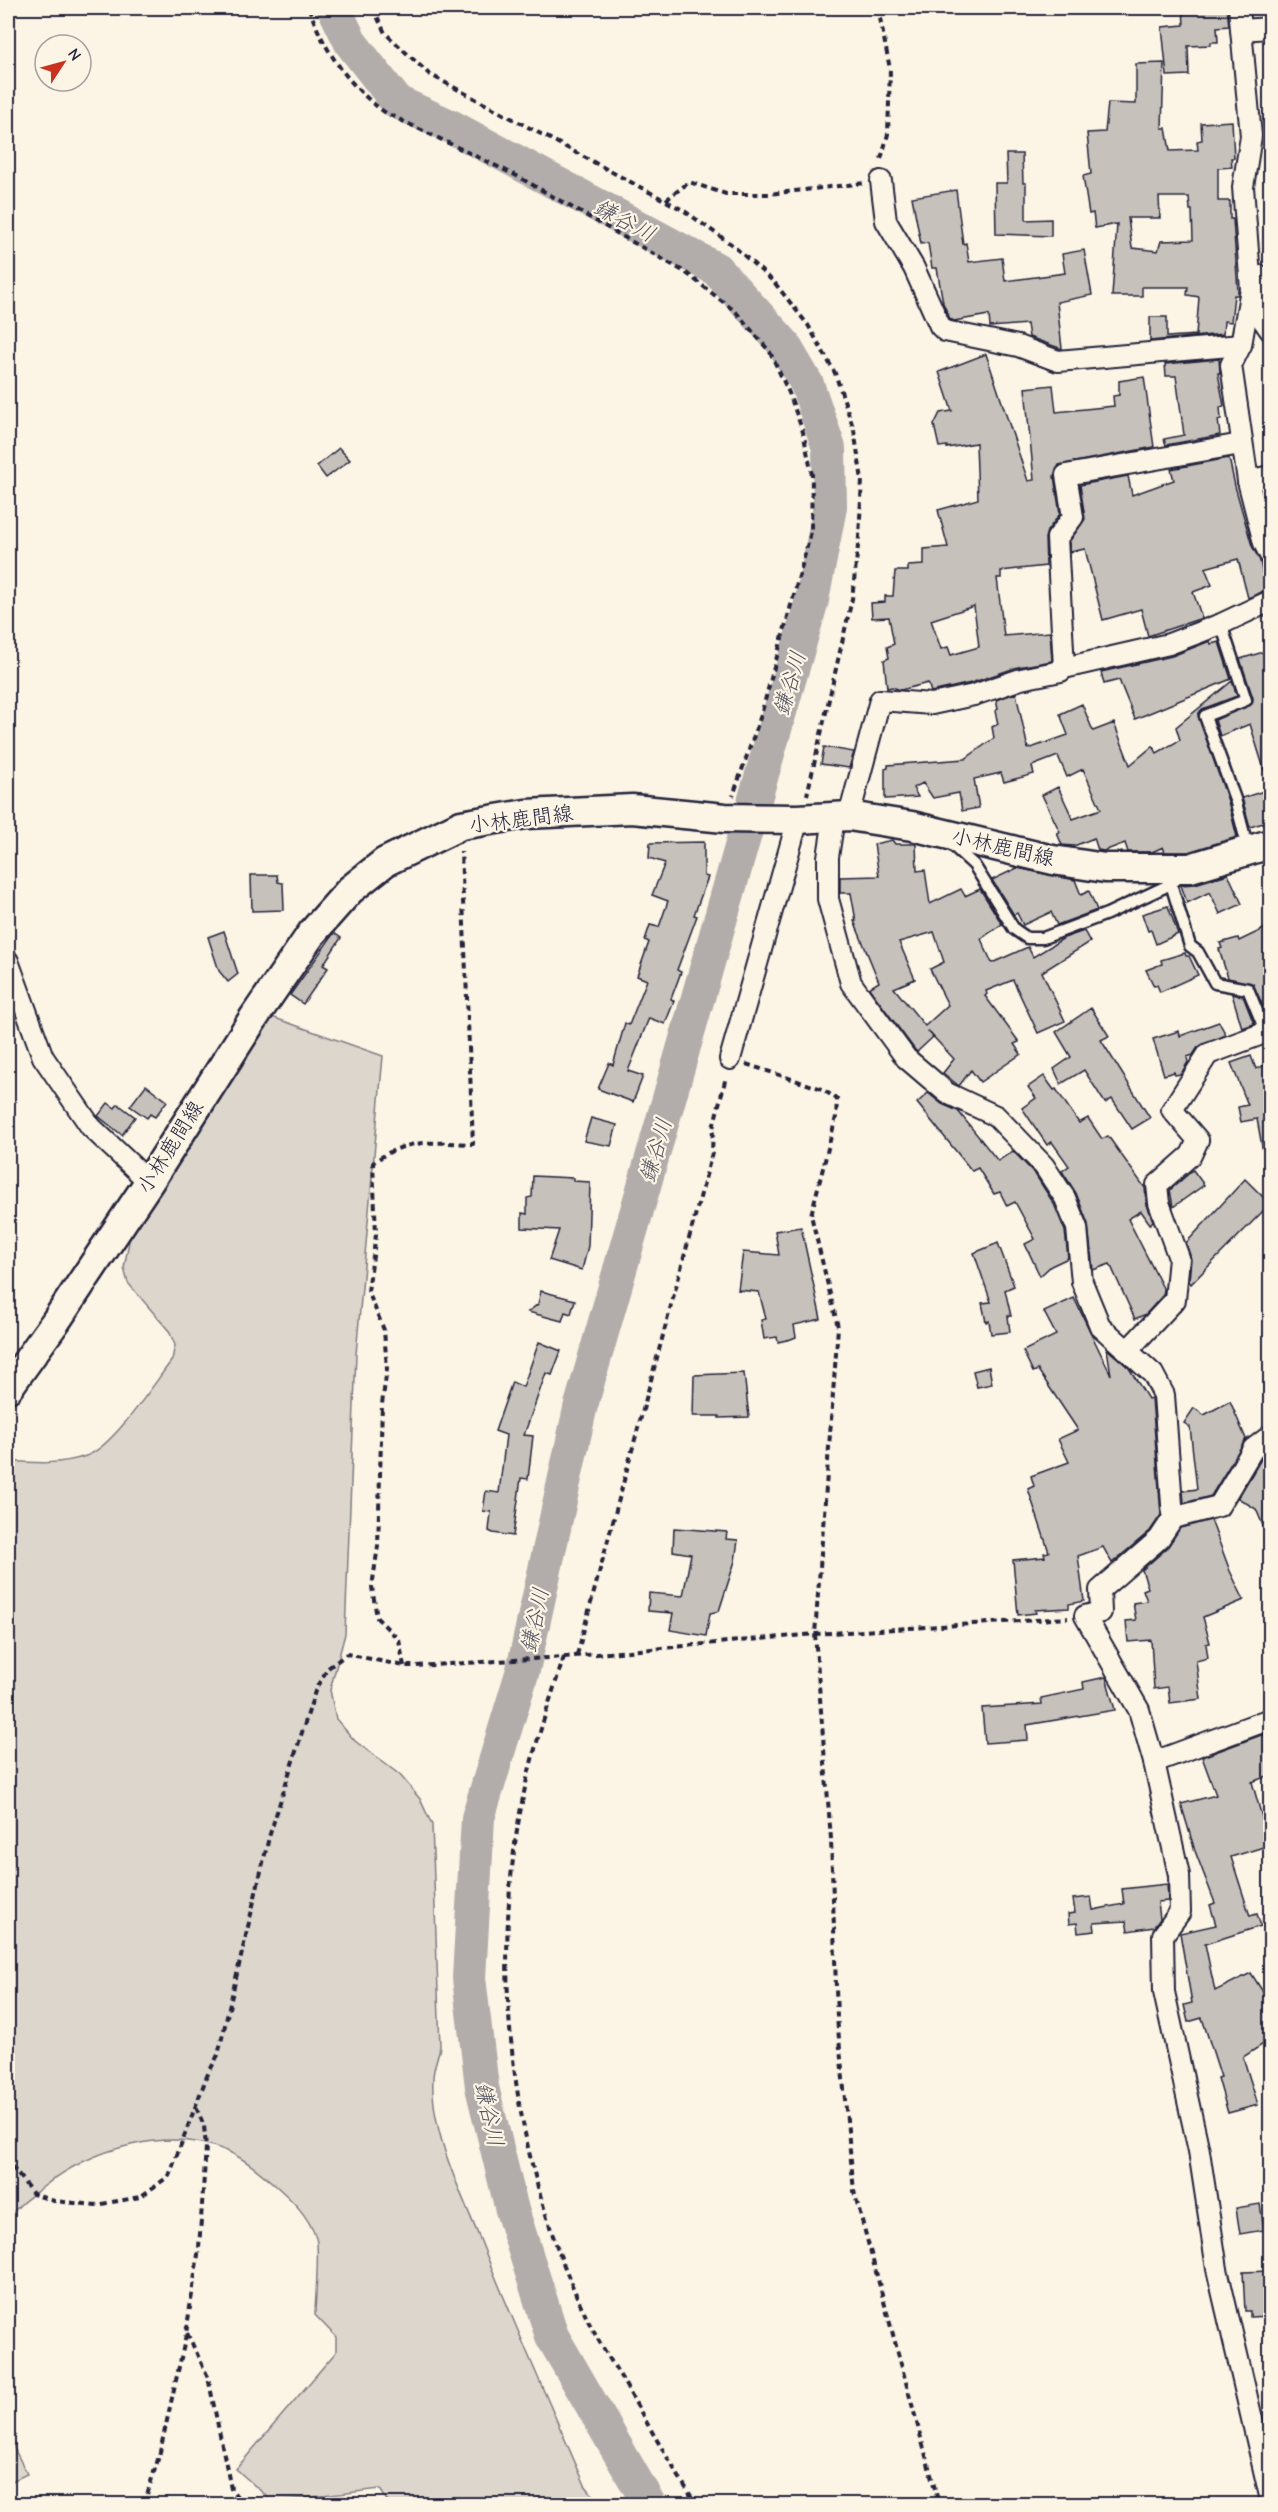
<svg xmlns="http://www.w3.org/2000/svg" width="1278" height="2512" viewBox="0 0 1278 2512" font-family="'Comic Neue','Klee One',sans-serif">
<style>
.green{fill:#dcd6cc;stroke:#7f7c84;stroke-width:1.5}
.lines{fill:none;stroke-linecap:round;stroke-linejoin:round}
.river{stroke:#b2adab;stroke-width:34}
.building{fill:#c6c1bb;stroke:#22223b;stroke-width:1.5;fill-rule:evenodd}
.lane-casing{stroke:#22223b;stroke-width:15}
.street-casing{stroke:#22223b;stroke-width:24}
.secondary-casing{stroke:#22223b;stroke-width:33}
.path{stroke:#22223b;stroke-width:4;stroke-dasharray:6 4.5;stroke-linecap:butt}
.lane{stroke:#fcf5e5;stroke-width:10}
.street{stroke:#fcf5e5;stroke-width:20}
.secondary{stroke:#fcf5e5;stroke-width:28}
.labels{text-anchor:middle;stroke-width:4.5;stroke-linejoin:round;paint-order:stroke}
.street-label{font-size:21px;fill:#22223b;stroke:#fcf5e5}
.water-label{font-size:22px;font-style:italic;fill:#545362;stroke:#fcf5e5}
</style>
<rect width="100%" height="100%" fill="#fcf5e5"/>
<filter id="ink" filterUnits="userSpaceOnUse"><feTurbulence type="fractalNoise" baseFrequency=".0167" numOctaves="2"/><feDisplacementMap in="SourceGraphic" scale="12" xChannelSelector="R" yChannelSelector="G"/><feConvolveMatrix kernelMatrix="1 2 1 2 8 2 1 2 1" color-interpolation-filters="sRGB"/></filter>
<g filter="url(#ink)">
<g class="green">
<path d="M269 1016 383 1056 356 1354 345 1634 330 1690 336 1719 355 1741 400 1775 420 1799 432 1825 440 2047C438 2057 433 2068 433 2078 430 2130 460 2191 480 2239 513 2322 549 2403 585 2485L600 2504H389L380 2489 273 2502 236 2469 336 2352V2337L315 2315C315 2300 320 2250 316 2238 308 2215 293 2201 275 2185 260 2172 245 2159 227 2151 168 2125 91 2149 43 2187 30 2197 15 2206 8 2221V1461C34 1463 60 1465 86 1456 113 1447 153 1385 172 1360L175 1345 169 1331 128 1283 124 1268 130 1236Z"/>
<path d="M8 2436 27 2474 8 2483Z"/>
</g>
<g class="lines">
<path class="river" d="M334 8 351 43 397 102 452 127 716 269 783 343 807 384 829 448 830 507 812 600 580 1409 523 1670 478 1818 469 1978 482 2087 512 2210 552 2336 649 2504"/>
</g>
<g class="building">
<path d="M1183 8H1227L1229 26 1217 27 1218 42H1211V45L1188 46 1189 75 1167 76 1162 27 1184 25Z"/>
<path d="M1164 63 1162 128H1166L1170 151 1198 150 1197 141 1202 140 1201 123 1232 121 1234 158H1231L1232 167 1218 168V201H1230V219H1233L1238 291V295H1234L1231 322 1224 321 1223 334 1150 341V317H1167V337L1196 335 1199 297 1187 295 1188 287H1142V296H1112L1117 224 1095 228 1093 213 1089 214 1083 176 1091 174 1087 133 1105 132 1108 103 1136 104V64ZM1159 197H1189L1190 210H1192L1193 240 1161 241 1158 251 1132 248 1128 218H1160Z"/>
<path d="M1006 154H1022L1023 183H1026V220L1051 219V236L996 234 995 183H1007Z"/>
<path d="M956 190 963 244 966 243 969 262 1002 258 1005 281 1065 273 1062 254 1084 250 1092 295 1057 302 1062 349 1029 337 1027 324 990 327 989 315 954 321 950 319 943 303 937 268H932L928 243 921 244 912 197Z"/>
<path d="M986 354 1028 481 1034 480 1025 388 1053 385 1056 412 1114 406 1113 396 1119 395V381L1144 377 1154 447 1059 465 1054 476 1060 514 1047 531 1045 538 1046 566 1001 571V578H997L1004 636 1050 632 1052 661 1018 667 971 683 931 692 928 683 901 690 892 687 887 688 884 660 889 658 887 647 894 644 889 617 872 618 871 603 885 602V596H893L895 571H908V566L924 565V549L948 547 938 510 978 499 976 443 947 448V446L939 447 934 425 940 413 952 411 939 372ZM974 606 979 647 951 655 948 647 941 649 931 620Z"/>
<path d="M1219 359 1220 373H1218L1224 406 1220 407 1221 419 1218 420 1220 435 1166 445 1164 439 1184 435 1176 376H1166L1165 364Z"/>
<path d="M339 448 350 460 326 478 317 466Z"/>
<path d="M1229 458 1235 486 1252 546 1260 561 1266 590 1248 598 1238 559 1205 568 1212 585 1193 592 1202 618 1148 636 1141 609 1103 620 1085 549 1070 552 1069 542 1085 519 1080 485 1128 476 1132 495 1174 480 1171 469Z"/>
<path d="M1210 641 1211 644 1219 642 1231 679 1135 719 1119 680 1104 684 1101 672 1172 656Z"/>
<path d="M1270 650V779H1267L1250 724 1220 736 1215 720 1252 704 1253 698 1240 659Z"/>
<path d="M1232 681 1237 696 1202 709 1198 715 1228 801 1237 837 1188 852H1165L1163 847 1152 852H1128L1125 843 1104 851 1098 850 1094 838 1074 846 1062 845 1057 833 1060 832 1042 795 1058 787 1073 819 1101 809 1083 769 1067 777 1058 756 1032 766 1034 774 1004 782 1001 773 974 779 979 808 962 811 959 793 933 798 923 783 913 788 918 797 885 799V769L888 768V765L965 759 994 738 992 727 998 724 995 711 998 709 996 700 1016 693 1028 749 1068 735 1060 714 1082 704 1093 731 1114 723 1130 765 1153 746 1157 753 1180 740 1176 727Z"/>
<path d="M824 747 854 752 849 768 821 764Z"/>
<path d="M1270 789V821L1250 827 1242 798Z"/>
<path d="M892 840 895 844H916L917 871 925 870 930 904 961 889 965 896 980 889 1002 924 981 939 992 963 1028 947 1033 957 1064 938 1084 931 1090 942 1042 972 1065 1021 1038 1033 1013 980 986 991 987 994 985 996 1019 1042 1014 1044 1021 1054 980 1082 971 1070 959 1086 943 1073 954 1059 927 1030 933 1037 917 1052 915 1050 869 988 879 982 854 921H856L851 893H840V877L879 876 874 844ZM934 932 944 962 930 969 948 1005 925 1026 894 988 915 979 899 942Z"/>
<path d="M704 842V876L708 877 694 915 697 916 677 970 681 972 671 999 674 1001 665 1024 649 1018 628 1071 643 1076 633 1102 598 1089 609 1063 613 1065 625 1023 629 1025 647 980 637 976 649 942 645 940 650 925 659 927 668 901 652 895 665 863 649 858 650 843Z"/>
<path d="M1017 868 1075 880 1081 895 1089 891 1097 910 1057 925 1051 912 1023 925 1017 913 1014 915 992 880Z"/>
<path d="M1228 874 1242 904 1220 914 1210 892 1187 903 1181 885 1195 884Z"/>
<path d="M251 875H277L278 882 283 883 284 910 252 911Z"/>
<path d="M1168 906 1178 934 1156 944 1151 930 1148 931 1142 914Z"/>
<path d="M1270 926V1019H1269L1253 984 1228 978 1219 949 1222 948 1220 943 1238 938 1239 941Z"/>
<path d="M224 931 238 974 228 982 219 971 208 937Z"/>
<path d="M334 933 341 938 323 965 328 968 303 1004 290 995Z"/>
<path d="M1185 953 1186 956H1189L1198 975 1160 992 1157 985 1154 986 1146 970 1162 964 1161 960Z"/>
<path d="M1232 994 1243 996 1254 1024 1242 1028Z"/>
<path d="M1091 1008 1109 1036 1101 1040 1150 1118 1132 1129 1112 1099 1105 1103 1084 1070 1061 1084 1054 1069 1071 1057 1056 1032Z"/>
<path d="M1219 1022 1226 1035 1198 1047 1193 1055 1187 1057 1188 1062 1181 1074 1175 1075 1174 1072 1164 1075 1153 1039 1179 1031 1180 1036Z"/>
<path d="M1251 1056 1256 1069 1270 1063V1151L1263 1152 1257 1119 1241 1122 1238 1107 1248 1105 1231 1063Z"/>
<path d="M1044 1076 1054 1090 1056 1089 1079 1123 1088 1118 1102 1139 1108 1136 1145 1188 1147 1205 1153 1221 1150 1224 1141 1211 1128 1219 1164 1290 1163 1295 1146 1314 1135 1319 1110 1264 1093 1270 1088 1224 1076 1193 1062 1171 1069 1166 1052 1142 1047 1145 1022 1108 1036 1098 1028 1087Z"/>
<path d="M146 1085 167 1101 155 1117 150 1114 147 1118 130 1106Z"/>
<path d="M928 1093 942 1104 958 1111 998 1161 1013 1151 1035 1174 1054 1204 1065 1231 1068 1258 1051 1266 1040 1276 1025 1244 1035 1239 1015 1202 1007 1206 1000 1192 994 1194 978 1168 972 1171 917 1103Z"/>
<path d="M108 1103 115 1108 118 1104 135 1117 122 1135 98 1116Z"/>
<path d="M591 1118 617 1125 611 1146 584 1141Z"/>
<path d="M1193 1170 1204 1185 1173 1207 1170 1190Z"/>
<path d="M533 1176 573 1178V1181L590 1182 588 1246 582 1270 549 1260 559 1230 522 1228V1213L527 1214V1198L532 1197Z"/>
<path d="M1245 1179 1270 1204 1191 1284 1189 1281 1191 1259 1186 1243Z"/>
<path d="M801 1227 821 1319 794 1325 796 1337 791 1339 778 1342 777 1337 764 1339 761 1320 766 1319 759 1292 738 1290 743 1252 779 1255 775 1231Z"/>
<path d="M998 1243 1014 1286 1005 1290 1011 1316H1008L1010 1332 991 1334 989 1321 986 1322 982 1303 991 1302 974 1253Z"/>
<path d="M541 1291 575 1300 571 1314 565 1312 562 1321 528 1312 538 1304Z"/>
<path d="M1074 1298 1111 1375 1107 1349 1129 1368 1148 1399 1152 1398 1161 1515 1150 1531 1112 1563 1103 1547 1078 1556 1084 1601 1069 1604V1608L1035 1610 1036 1613 1018 1615 1013 1560 1045 1557 1044 1553 1049 1552 1028 1489 1034 1486 1031 1476 1069 1462 1058 1439 1078 1430 1038 1370 1033 1372 1023 1351 1056 1335 1044 1312Z"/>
<path d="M539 1342 561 1351 552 1375 546 1373 524 1435 533 1436 528 1479 521 1478 513 1536 493 1533 489 1531 491 1512 483 1511 486 1491 499 1493 506 1435 495 1431 512 1382 523 1387Z"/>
<path d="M989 1367 992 1384 977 1387 973 1371Z"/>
<path d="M744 1373 749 1417 719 1418V1416H693L694 1375Z"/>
<path d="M1230 1401 1246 1439 1211 1496 1184 1503 1183 1491 1197 1489 1190 1427 1184 1423 1194 1408 1204 1415Z"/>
<path d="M1270 1453V1542L1256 1509 1238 1498 1261 1459Z"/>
<path d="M1211 1520 1230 1571 1244 1600 1203 1617 1210 1643 1206 1644 1208 1658 1196 1661 1201 1699 1170 1703 1168 1687 1154 1689 1151 1640 1128 1642 1126 1621 1136 1620 1133 1603 1147 1601 1143 1590 1148 1588 1142 1570 1167 1548 1180 1528Z"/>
<path d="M674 1528 727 1532 726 1539 738 1540 735 1561 719 1611 710 1613 706 1636 670 1630 673 1613 648 1611 649 1593 683 1596 691 1554 673 1551Z"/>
<path d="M1106 1677 1115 1710 1027 1725 1028 1740 985 1743 982 1708 1042 1704 1041 1698 1084 1689 1083 1682Z"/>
<path d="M1264 1734 1265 1737 1268 1736 1270 1744V1775L1252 1782 1270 1845 1231 1857 1250 1916 1257 1914 1261 1926 1205 1944 1215 1991 1251 1973 1270 2003V2028L1263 2033 1268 2041 1243 2057 1258 2105 1228 2113 1218 2078 1221 2077 1202 2018 1188 2022 1184 2005 1192 2003 1180 1933 1216 1925 1210 1905 1215 1903 1195 1851 1181 1804 1216 1795 1202 1757Z"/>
<path d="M1167 1884 1168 1901 1158 1902 1160 1919 1154 1927 1128 1931 1126 1921 1094 1923 1095 1931 1078 1933 1077 1923 1069 1924 1068 1914 1075 1913 1073 1899 1091 1897 1093 1910 1124 1904 1122 1889Z"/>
<path d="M1260 2204 1264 2230 1240 2234 1236 2208Z"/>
<path d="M1270 2271V2292H1267L1269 2316 1250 2317V2311H1245L1243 2272Z"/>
</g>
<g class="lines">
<g class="lane-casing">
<g id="lane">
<path d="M1221 624 1246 700 1205 716 1235 799 1248 849"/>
<path d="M951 844 974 865 1014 929 1027 938H1043L1107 914 1171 884 1183 874"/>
<path d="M1171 884 1190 946 1198 952 1215 983 1248 989 1266 1033"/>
</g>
</g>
<g class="street-casing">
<g id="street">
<path d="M1239 8 1251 136 1243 187 1251 289 1241 345 1231 365 1248 481 1264 543 1270 555"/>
<path d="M1241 30 1270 28"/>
<path d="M881 181 886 221 914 268 940 326 945 331 1018 346 1058 361 1241 345"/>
<path d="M1261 276 1263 320 1270 330"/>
<path d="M1248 481 1270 476"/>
<path d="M1064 668 1057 538 1073 517 1066 475 1241 444"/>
<path d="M849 816 880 700 932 704 974 695 1021 679 1061 671 1064 668 1169 644 1221 624 1270 601"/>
<path d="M834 818 828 857V899L851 983 906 1058 947 1093 996 1116 1044 1166 1065 1198 1077 1228 1082 1282 1100 1326 1153 1374 1164 1395 1173 1518 1159 1539 1100 1590 1101 1612 1085 1616 1139 1710 1154 1762 1179 1875 1180 1912 1163 1935 1164 1992 1199 2151 1217 2269 1270 2496"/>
<path d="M8 961 43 1057 91 1127 149 1182"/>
<path d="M730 1059 798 819"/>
<path d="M1128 1350 1175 1300 1179 1258 1159 1203 1157 1185 1191 1155 1198 1140 1172 1110 1208 1054 1270 1031"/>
<path d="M1173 1518 1219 1506 1253 1449 1270 1436"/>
<path d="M1154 1762 1270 1719"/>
</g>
</g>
<g class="secondary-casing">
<path id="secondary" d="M8 1388 56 1321 149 1182 255 1016 312 933 350 890 385 862 461 825 526 814 632 809 725 818 798 819 849 816 912 826 1053 860 1105 868H1190L1270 844"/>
</g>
<g class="path">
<path d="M309 8C323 49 350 88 386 113L517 176 685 272 736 312 770 352 789 393 803 432 812 475 811 532 761 715 733 796"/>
<path d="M373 8 385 33 429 74 683 210 731 244 774 282 808 325 835 373 854 430 862 480 859 537 852 599 807 795"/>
<path d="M878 8 890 69 888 134 880 163"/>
<path d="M666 200 689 182 726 194H769L865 183"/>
<path d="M746 1064 822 1089 837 1099 836 1117 811 1215 838 1327 815 1634 831 1839 837 2018 854 2191 939 2504"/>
<path d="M577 1655 712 1153 713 1128 726 1077"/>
<path d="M564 1657C551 1697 537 1738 527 1779 487 1952 508 2151 584 2312 594 2335 609 2357 622 2379 646 2422 670 2463 696 2504"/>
<path d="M404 1666 399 1640 377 1618 372 1587 378 1546 382 1404 387 1369 384 1330 368 1291 376 1235 373 1163C406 1137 433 1143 473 1144L461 851"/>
<path d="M8 2157 9 2163 33 2194 54 2201 96 2205 140 2197 169 2176 207 2076 218 2055 269 1837 316 1688 328 1668 347 1654 404 1666H416L564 1657 815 1634 1068 1618"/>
<path d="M187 2333 208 2377 231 2489 242 2503 266 2504"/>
<path d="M144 2504 159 2456 185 2340 199 2248 206 2147 204 2126 196 2107"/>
</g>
<use href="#lane" class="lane"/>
<use href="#street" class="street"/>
<use href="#secondary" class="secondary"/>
</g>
</g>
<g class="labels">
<g class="street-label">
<text transform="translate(521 819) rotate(-7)" y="7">小林鹿間線</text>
<text transform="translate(1003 847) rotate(13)" y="7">小林鹿間線</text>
<text transform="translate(170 1147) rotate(-58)" y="7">小林鹿間線</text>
</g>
<g class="water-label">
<text transform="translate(625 220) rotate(28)" y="8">鎌谷川</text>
<text transform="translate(789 683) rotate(-74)" y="8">鎌谷川</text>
<text transform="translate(655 1150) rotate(-74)" y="8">鎌谷川</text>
<text transform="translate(534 1620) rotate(-78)" y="8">鎌谷川</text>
<text transform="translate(490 2114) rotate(78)" y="8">鎌谷川</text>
</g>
</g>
<rect width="1278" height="2512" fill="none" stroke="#fcf5e5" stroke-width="30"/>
<rect x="15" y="15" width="1248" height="2482" fill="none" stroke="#22223b" stroke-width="2" filter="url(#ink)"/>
<g transform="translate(63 63) rotate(54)"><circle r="28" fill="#fcf5e5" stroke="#a5a1a1" stroke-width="1.5"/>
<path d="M0-4.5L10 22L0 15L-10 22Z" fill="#c8321e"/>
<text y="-9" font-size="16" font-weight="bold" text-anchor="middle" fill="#22223b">N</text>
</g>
</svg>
